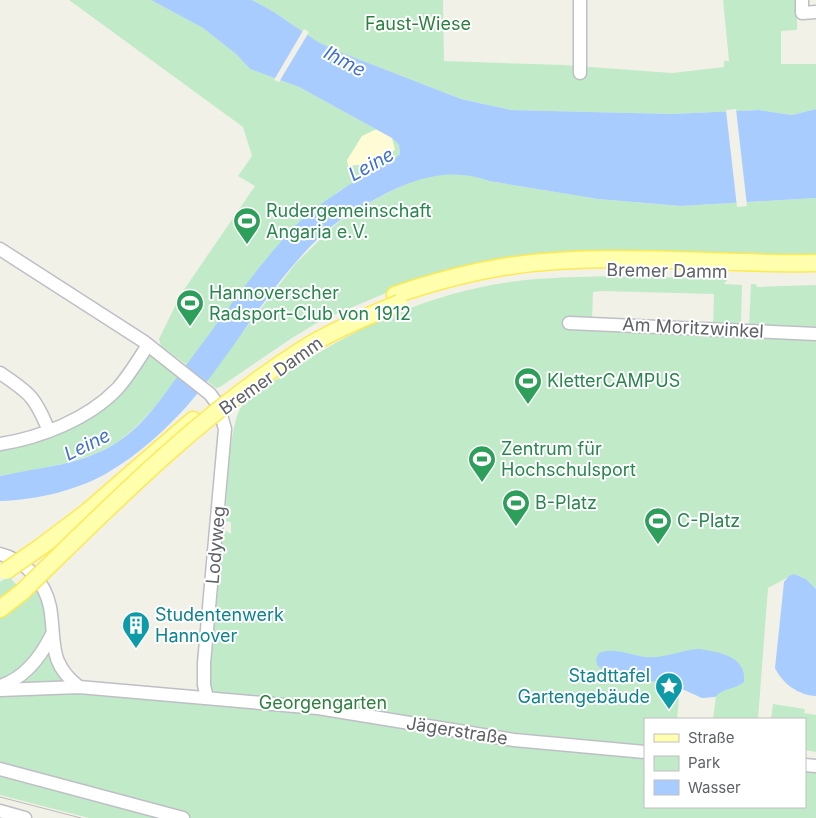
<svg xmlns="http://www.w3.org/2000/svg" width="816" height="818" viewBox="0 0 816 818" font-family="Inter,sans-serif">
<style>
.green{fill:#c1ebc8}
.sand{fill:#fefbd5}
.water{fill:#a9ccff}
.pier{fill:#f2f1e7}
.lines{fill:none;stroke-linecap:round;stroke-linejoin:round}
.minor-casing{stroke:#bebfc6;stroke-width:15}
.major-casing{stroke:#ffe953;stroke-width:19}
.minor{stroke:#fff;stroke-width:12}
.major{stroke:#ffffae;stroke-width:16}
.tram{stroke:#bababb;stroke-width:1}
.major-bridge-casing{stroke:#ffe953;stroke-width:19;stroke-linecap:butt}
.major-bridge{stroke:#ffffae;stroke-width:16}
.labels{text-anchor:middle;stroke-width:4;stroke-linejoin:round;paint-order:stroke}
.park-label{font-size:18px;fill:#2b813d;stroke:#fff}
.leisure-label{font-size:18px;fill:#27864d;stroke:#fff;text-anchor:start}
.street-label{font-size:18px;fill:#5e6168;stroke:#fff}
.culture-label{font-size:18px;fill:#0d838f;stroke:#fff;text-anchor:start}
.water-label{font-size:19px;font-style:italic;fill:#3f6fcf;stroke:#fff}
</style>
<rect width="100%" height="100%" fill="#f2f1e7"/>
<g class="green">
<path d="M69 0H151L203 28 236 54 250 69 299 87 392 138 399 145 400 154 396 158 339 191 298 223 276 249 187 365 161 346 159 339 181 294 255 186 238 176 252 156 243 127Z"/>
<path d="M252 0H443L444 61 563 65 672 73 724 67V61H729L723 0H797V30L781 31V64H816V109L792 115 759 110 671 114 511 110 461 99 340 52 318 42 274 12Z"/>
<path d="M448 173 475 175 489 181 598 199 681 206 816 198V259L637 256 409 283 320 321 292 338 220 387 216 388 206 380 296 263 336 224 361 207 413 180Z"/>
<path d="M616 276 728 279 724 284 742 285 741 326H713L714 294 602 291 593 292 592 321 567 320 566 330 712 336 816 337V589L806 579 794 574 768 588 758 719H713L716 696 702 698 680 688 677 719H645V807H805V771L816 772V818H89L0 795V618L40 584 51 636 79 687 207 698 217 526 231 534V522L225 521C227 498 229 421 242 406 255 391 281 377 298 366 362 324 433 293 510 282 545 277 580 277 616 276Z"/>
<path d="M751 284H756L757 287 816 285V330L749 326Z"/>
<path d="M148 345 181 372C164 396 144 423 120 440 87 464 38 468 0 476V444L11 443 99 404Z"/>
<path d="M9 576 18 587 0 603V582Z"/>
<path d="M773 704 805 709 804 713 816 715V752L805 750V719H771Z"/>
</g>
<path class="sand" d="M377 129 392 138 395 150 375 163 348 166 347 160 362 136Z"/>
<g class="water">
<path d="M151 0H252L274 12 318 42 340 52 461 99 511 110 671 114 759 110 792 115 816 109V198L681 206 598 199 489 181C455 168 422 176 391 191 372 201 352 211 335 224 277 270 236 350 187 406 166 429 139 454 112 470 81 490 36 500 0 501V476C40 467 85 465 119 441 144 425 163 396 180 373 218 324 254 269 297 224 319 203 346 187 371 171 381 165 392 162 400 154L399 145 392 138 299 87 250 69 236 54 203 28Z"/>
<path d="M794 574 806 579 816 589V696C798 695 783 684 775 668L784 582 789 576Z"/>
<path d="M699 649C719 652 747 656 744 682 734 690 725 687 715 697L702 698 680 688 666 687 658 682 609 675 597 665 596 659 599 653C614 647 629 655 645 657 664 659 680 650 699 649Z"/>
</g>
<g class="pier">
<path d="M304 29 309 32 279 82 274 80Z"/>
<path d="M736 109 747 206 737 207 726 110Z"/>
</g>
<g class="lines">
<g class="minor-casing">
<g id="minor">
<path d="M580 0V73"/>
<path d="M802 0V13L816 12"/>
<path d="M0 249 143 341 210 394 218 405 225 429 204 663V685L207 698"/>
<path d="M569 323 816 334"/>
<path d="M0 373C30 393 35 397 49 431"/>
<path d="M0 444C40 438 88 419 117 389 129 376 138 360 148 345"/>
<path d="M0 554C25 560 45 582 50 607 56 641 47 662 79 687"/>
<path d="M0 686C25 678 40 658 51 636"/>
<path d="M0 690 79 687 318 708 514 740 645 752"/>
<path d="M805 765 816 766"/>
<path d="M0 769 183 818"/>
<path d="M0 811 25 818"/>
</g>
</g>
<g class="major-casing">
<g id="major">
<path d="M395 295C433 282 470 272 509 266 611 251 714 265 816 263"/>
<path d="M42 546 87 512 193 420"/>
<path d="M0 609 22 592"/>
</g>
</g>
<use href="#minor" class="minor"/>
<use href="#major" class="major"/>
<path class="tram" d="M0 797 81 818"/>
<g class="major-bridge-casing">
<g id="major-bridge">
<path d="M6 571 42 546"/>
<path d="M22 592C109 507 197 417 300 351 331 331 366 317 399 303"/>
</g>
</g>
<use href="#major-bridge" class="major-bridge"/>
</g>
<defs>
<g id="stadium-pin" transform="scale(1.4375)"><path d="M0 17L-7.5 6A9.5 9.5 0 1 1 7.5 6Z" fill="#2e9e5b" stroke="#fff"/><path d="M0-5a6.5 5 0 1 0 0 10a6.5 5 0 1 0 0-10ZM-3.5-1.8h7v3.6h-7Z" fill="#fff"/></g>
<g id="building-pin" transform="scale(1.4375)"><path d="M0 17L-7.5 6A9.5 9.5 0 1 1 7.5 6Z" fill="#0f9aa8" stroke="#fff"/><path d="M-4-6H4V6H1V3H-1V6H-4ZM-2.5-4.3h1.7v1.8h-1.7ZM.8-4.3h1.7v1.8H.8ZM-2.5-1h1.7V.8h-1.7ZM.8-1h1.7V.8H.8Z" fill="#fff"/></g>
<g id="sight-pin" transform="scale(1.4375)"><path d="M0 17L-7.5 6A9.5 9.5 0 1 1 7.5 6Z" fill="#0f9aa8" stroke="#fff"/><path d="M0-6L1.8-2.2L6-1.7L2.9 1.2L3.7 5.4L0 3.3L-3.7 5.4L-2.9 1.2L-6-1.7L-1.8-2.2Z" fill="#fff"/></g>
</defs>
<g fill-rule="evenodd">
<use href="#stadium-pin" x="247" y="221"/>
<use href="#stadium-pin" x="190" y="303"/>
<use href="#stadium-pin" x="528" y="381"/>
<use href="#stadium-pin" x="482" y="459"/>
<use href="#stadium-pin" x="516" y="503"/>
<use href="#stadium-pin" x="658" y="521"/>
<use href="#building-pin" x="136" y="625"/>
<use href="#sight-pin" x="669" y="686"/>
</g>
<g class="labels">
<g class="park-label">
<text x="418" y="30">Faust-Wiese</text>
<text x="323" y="709">Georgengarten</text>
</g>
<g class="leisure-label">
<text x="266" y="217">Rudergemeinschaft<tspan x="266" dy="21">Angaria e.V.</tspan></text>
<text x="209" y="299">Hannoverscher<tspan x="209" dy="21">Radsport-Club von 1912</tspan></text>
<text x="547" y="387">KletterCAMPUS</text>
<text x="501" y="455">Zentrum für<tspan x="501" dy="21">Hochschulsport</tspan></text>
<text x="535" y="509">B-Platz</text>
<text x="677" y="527">C-Platz</text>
</g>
<g class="street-label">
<text transform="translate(667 271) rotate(1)" y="6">Bremer Damm</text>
<text transform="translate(693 328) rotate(3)" y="6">Am Moritzwinkel</text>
<text transform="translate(271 376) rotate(-35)" y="6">Bremer Damm</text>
<text transform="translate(216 545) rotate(-85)" y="6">Lodyweg</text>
<text transform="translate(457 731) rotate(9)" y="6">Jägerstraße</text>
</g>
<g class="culture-label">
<text x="155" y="621">Studentenwerk<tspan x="155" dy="21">Hannover</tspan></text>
<text x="650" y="682" text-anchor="end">Stadttafel<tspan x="650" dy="21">Gartengebäude</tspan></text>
</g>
<g class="water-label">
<text transform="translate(345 61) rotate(28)" y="7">Ihme</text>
<text transform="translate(371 164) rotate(-29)" y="7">Leine</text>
<text transform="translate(87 444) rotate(-26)" y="7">Leine</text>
</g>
</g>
<rect x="644" y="718" width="162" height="90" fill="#ffffff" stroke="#bfc0c3"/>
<rect x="654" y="734" width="25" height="8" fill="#ffffae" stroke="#bfc0c3"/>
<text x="688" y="743" font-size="15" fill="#5e6168">Straße</text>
<rect x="654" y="756" width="25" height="15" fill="#c1ebc8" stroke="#bfc0c3"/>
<text x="688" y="768" font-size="15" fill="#5e6168">Park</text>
<rect x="654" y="780" width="25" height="15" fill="#a9ccff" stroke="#bfc0c3"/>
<text x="688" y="793" font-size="15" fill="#5e6168">Wasser</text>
</svg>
